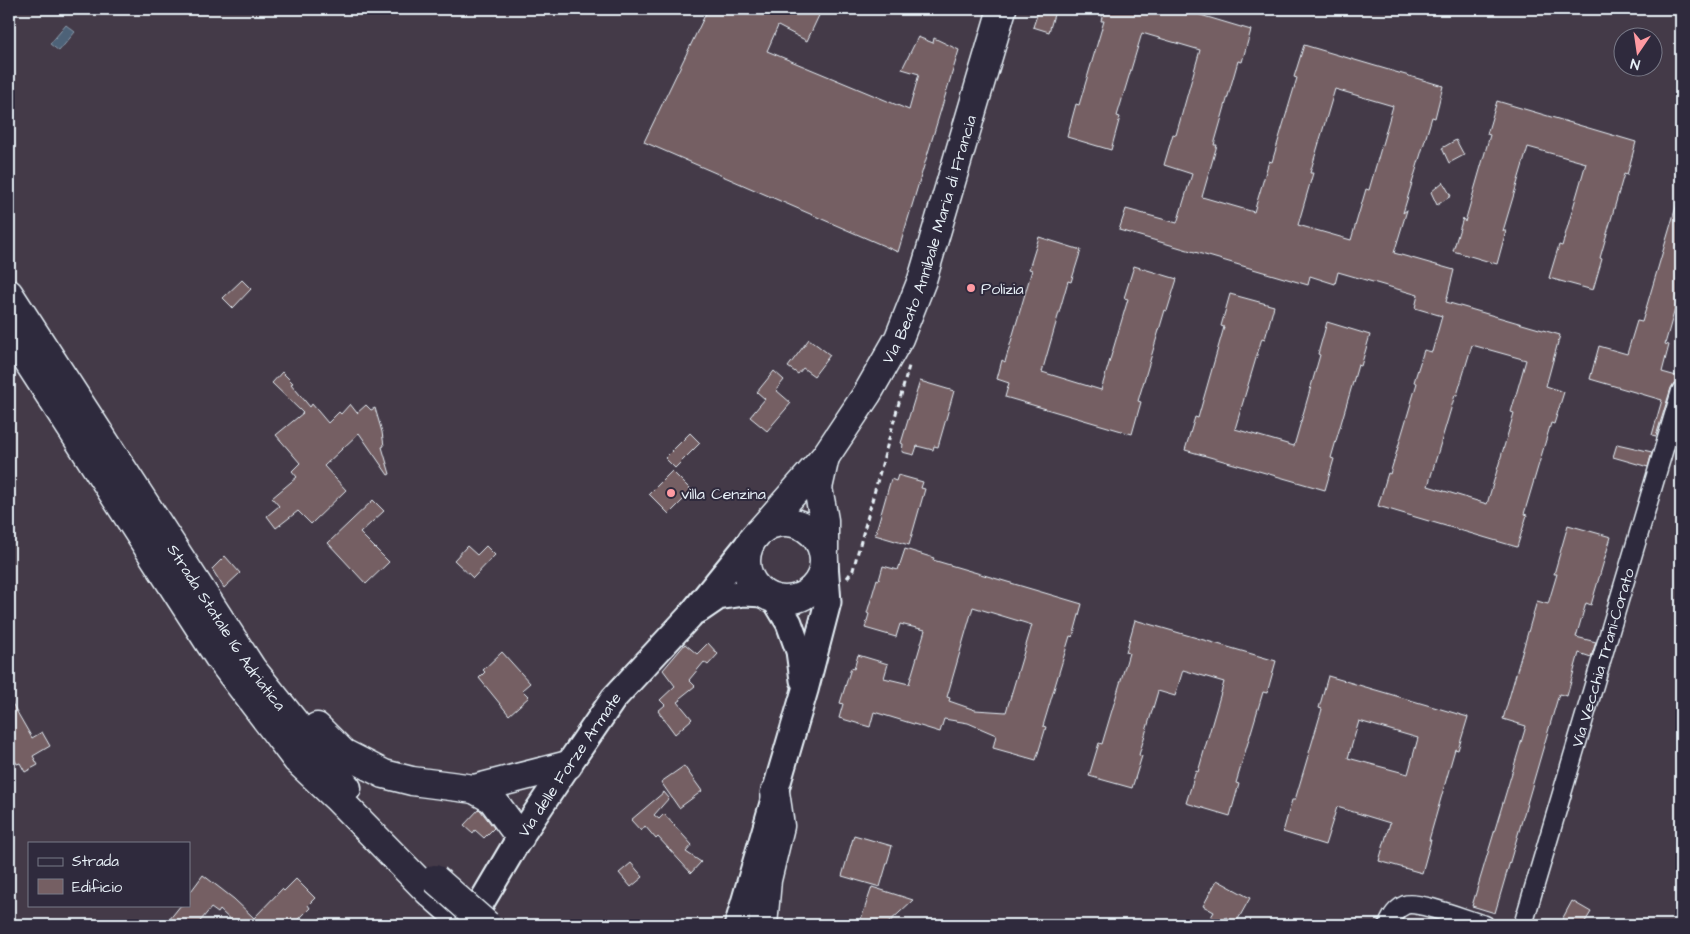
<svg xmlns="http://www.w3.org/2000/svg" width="1690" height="934" viewBox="0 0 1690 934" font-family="'Architects Daughter',sans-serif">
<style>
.water{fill:#4d6278;stroke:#8b9bab}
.building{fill:#755f63;stroke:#e8f1f8;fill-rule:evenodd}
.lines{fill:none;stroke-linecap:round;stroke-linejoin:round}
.minor-casing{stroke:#e8f1f8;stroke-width:21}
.tertiary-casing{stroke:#e8f1f8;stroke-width:26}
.secondary-casing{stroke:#e8f1f8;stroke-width:29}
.primary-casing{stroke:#e8f1f8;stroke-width:31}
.trunk-casing{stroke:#e8f1f8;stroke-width:31}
.path{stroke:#e8f1f8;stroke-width:3;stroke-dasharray:5 4;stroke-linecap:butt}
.minor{stroke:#2f2a3d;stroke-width:18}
.tertiary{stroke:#2f2a3d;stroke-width:22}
.secondary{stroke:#2f2a3d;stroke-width:25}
.primary{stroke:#2f2a3d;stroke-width:28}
.trunk{stroke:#2f2a3d;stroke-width:28}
.trunk-bridge-casing{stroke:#e8f1f8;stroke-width:31;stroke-linecap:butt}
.trunk-bridge{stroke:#2f2a3d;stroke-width:28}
.poi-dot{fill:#ff9aa2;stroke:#2f2a3d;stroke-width:2}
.labels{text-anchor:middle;stroke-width:4;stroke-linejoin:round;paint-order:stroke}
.street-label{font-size:16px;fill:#e8f1f8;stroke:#2f2a3d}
.poi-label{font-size:16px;fill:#e8f1f8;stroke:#2f2a3d;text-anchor:start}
</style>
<rect width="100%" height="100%" fill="#443a48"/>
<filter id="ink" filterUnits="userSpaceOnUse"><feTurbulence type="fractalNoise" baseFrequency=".02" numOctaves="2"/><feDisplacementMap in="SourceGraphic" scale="10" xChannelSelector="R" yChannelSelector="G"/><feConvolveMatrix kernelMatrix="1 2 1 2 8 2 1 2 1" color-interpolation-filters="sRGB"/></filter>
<g filter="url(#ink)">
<path class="water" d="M66 25 75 32 59 51 50 44Z"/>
<g class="building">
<path d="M708 9H822L807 41 778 26 767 51 909 110 919 74 902 69 918 37 933 43 934 38 959 50 898 252 644 142Z"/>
<path d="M1039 9 1055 11 1049 32 1033 27Z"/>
<path d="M1104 9H1187V11L1251 30 1242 62 1238 61 1214 145H1217L1202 197 1254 212 1269 161 1272 162 1297 78 1294 77 1304 45 1443 86 1435 118 1432 117 1403 213 1407 210 1394 253 1454 270 1446 302 1560 335 1546 386 1564 392 1554 424 1551 423 1524 514 1527 515 1517 547 1378 506 1388 473 1390 474 1417 383 1414 382 1424 350 1432 352 1442 316 1415 308 1418 295 1338 272 1335 284 1310 276 1308 285 1119 230 1126 209 1177 223 1192 174 1164 165 1173 134 1176 135 1200 50 1142 33 1117 116 1120 117 1111 150 1067 137 1076 104 1079 105 1104 21H1101ZM1335 89 1393 106 1369 190 1366 189 1351 240 1298 225 1313 173H1310ZM1472 345 1526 360 1511 412 1514 413 1487 504 1428 486 1455 395H1457Z"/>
<path d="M1497 101 1636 142 1627 175 1624 174 1600 258 1602 259 1593 290 1549 278 1559 245 1562 246 1586 163 1528 147 1503 231H1506L1497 264 1453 251 1463 218 1465 222 1490 135 1487 134Z"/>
<path d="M1456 140 1464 155 1449 163 1442 148Z"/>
<path d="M1443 182 1451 196 1437 205 1431 192Z"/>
<path d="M1678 200 1681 201V288L1665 344 1669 345 1662 372 1680 377 1679 381 1674 383 1671 388 1656 436 1652 435 1662 400 1590 379 1599 346 1627 354 1637 321 1642 322Z"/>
<path d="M1039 237 1081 250 1071 282 1068 281 1042 372 1101 390 1128 299 1124 298 1134 266 1177 279 1167 311 1165 310 1138 401 1141 402 1132 434 1005 397 1009 383 997 379 1002 360 1005 362 1032 270 1029 269Z"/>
<path d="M242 280 251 289 233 308 223 298Z"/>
<path d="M1230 294 1274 306 1265 339 1262 338 1235 429 1294 446 1320 355 1318 354 1327 322 1370 335 1361 366 1358 365 1331 458 1334 459 1325 490 1185 450 1195 417 1198 418 1224 327 1221 326Z"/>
<path d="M809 339 830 355 814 376 803 368 798 374 788 367Z"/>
<path d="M774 371 784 380 776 390 791 403 767 431 750 417 765 399 757 392Z"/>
<path d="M282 372 293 383 291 384 310 407 312 404 328 423 339 412 341 414 350 404 357 413 366 405 371 410 375 408 382 432 384 446 382 447 390 474 388 475 359 433 324 466 346 490 311 524 298 511 276 528 267 516 279 506 272 498 297 477 292 471 300 463 276 435 303 413 272 383Z"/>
<path d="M920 381 954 391 938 447 934 446 933 450 917 446 914 455 902 452 903 444 901 443Z"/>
<path d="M690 433 700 443 675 468 665 458Z"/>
<path d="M1617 444 1652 452 1648 467 1613 457Z"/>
<path d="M672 471 692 491 669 514 649 494Z"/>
<path d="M898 475 923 482 921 488 925 489 909 545 875 535 891 479 896 481Z"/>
<path d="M373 500 384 511 360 533 389 562 366 584 328 543Z"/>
<path d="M1568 525 1611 537 1591 605 1586 603 1576 637 1596 642 1591 657 1579 653 1567 696 1559 694 1495 913 1472 906 1526 726 1503 719 1537 601 1548 604 1557 574H1554Z"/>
<path d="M467 546 477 555 486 546 495 555 473 578 454 560Z"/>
<path d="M905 549 934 558 933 560 1082 604 1073 637 1070 636 1043 726 1046 727 1036 760 993 748 996 735 968 723 944 719 940 732 874 712 870 727 839 718 843 704 840 703 851 668 854 669 858 655 888 664 884 678 909 684 925 630 900 624 896 637 865 628 869 614 867 613 877 579 879 580 883 566 898 570ZM973 607 1032 625 1006 712 975 710 949 701 950 698 947 697Z"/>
<path d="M225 556 240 573 224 588 212 569Z"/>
<path d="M1135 620 1276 661 1267 693 1263 692 1236 783 1239 784 1230 816 1186 803 1196 771 1198 772 1224 682 1183 670 1175 696 1158 691 1139 755 1142 756 1132 788 1089 776 1099 743 1102 744 1129 653 1126 652Z"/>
<path d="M708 643 718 654 708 665 704 662 689 680 695 686 680 698 681 700 678 702 692 719 675 734 658 711 665 705 660 700 675 686 663 670 685 644 697 654Z"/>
<path d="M502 652 530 683 522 690 529 697 509 715 479 678 485 672 483 670Z"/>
<path d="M1328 676 1468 717 1458 750 1455 749 1429 840H1431L1422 873 1379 861 1390 823 1337 807 1325 845 1283 832 1292 800H1295L1322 709 1319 708ZM1359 721 1418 738 1408 774 1348 758Z"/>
<path d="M9 698 32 738 42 732 50 746 33 756 38 765 25 772 20 763 17 764 9 749Z"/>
<path d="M684 766 702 791 679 808 661 782Z"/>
<path d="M664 792 669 798 654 815 659 819 664 814 692 845 686 852 701 862 691 873 658 837 656 839 645 826 641 831 631 820Z"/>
<path d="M479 809 481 811 494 828 484 838 475 830 473 833 464 825Z"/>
<path d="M854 835 892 846 880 887 842 876Z"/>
<path d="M631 863 643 877 631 887 619 873Z"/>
<path d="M203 875 234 899 254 918 282 889 284 891 296 879 315 898 308 905 310 908 293 925H236L220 910 218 913 211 908 197 925H165L181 905H189V894Z"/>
<path d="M1217 880 1250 898 1236 923 1226 917 1222 924 1211 917 1214 912 1203 906Z"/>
<path d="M872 887 913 900 886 925H859Z"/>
<path d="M1572 901 1591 912 1583 925H1559Z"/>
</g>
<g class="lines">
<g class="minor-casing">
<g id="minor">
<path d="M1388 925C1392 916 1396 909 1405 905 1417 900 1470 921 1485 925"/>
<path id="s1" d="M1523 925 1681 391"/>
</g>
</g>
<g class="tertiary-casing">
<path id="tertiary" d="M736 925 774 794"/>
</g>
<g class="secondary-casing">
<g id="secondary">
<path d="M774 598 789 623 799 651 803 680"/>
<path d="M699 610 718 597 744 593 764 594"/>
<path d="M775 792 805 690 828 602 825 563"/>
<path id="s2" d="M468 925 520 837 568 765 614 698 689 617 753 538"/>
</g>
</g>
<g class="primary-casing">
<g id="primary">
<circle cx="785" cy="561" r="39"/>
<path id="s3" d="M762 529 825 457 867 394 899 338 922 280 1002 9"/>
<path d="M824 551V520L818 488 825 457"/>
</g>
</g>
<g class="trunk-casing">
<g id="trunk">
<path id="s4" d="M9 294 252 669 347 788"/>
<path d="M9 332 218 656 297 760 336 797 428 891 453 913"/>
<path d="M317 727 343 753 384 774 412 781 474 789 568 765"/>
<path d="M474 789 492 799 520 837"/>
<path d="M763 925 767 880 780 826 775 792"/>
</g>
</g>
<path class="path" d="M847 578 853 570 909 366"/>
<use href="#minor" class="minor"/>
<use href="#tertiary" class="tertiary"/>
<use href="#secondary" class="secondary"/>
<use href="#primary" class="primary"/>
<use href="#trunk" class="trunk"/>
<g class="trunk-bridge-casing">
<path id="trunk-bridge" d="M435 879 487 925"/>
</g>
<use href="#trunk-bridge" class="trunk-bridge"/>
</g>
</g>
<g class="poi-dot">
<circle cx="971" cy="288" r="5"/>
<circle cx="671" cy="493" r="5"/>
</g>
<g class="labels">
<g class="street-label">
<text dy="6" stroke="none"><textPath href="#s3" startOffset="339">Via Beato Annibale Maria di Francia</textPath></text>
<text dy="6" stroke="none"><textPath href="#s4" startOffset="398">Strada Statale 16 Adriatica</textPath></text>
<text dy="6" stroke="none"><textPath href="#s1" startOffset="279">Via Vecchia Trani-Corato</textPath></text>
<text dy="6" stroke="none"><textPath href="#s2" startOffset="190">Via delle Forze Armate</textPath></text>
</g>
<g class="poi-label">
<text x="981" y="294">Polizia</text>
<text x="681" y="499">villa Cenzina</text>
</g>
</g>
<rect width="1690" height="934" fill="none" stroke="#2f2a3d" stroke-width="30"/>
<rect x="15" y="15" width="1660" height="904" fill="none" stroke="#e8f1f8" stroke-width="2" filter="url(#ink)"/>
<rect x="28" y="842" width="162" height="65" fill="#2f2a3d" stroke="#797a88"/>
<rect x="38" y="858" width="25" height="8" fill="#2f2a3d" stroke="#797a88"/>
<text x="72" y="866" font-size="15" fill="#e8f1f8">Strada</text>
<rect x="38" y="879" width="25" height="15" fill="#755f63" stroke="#797a88"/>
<text x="72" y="892" font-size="15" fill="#e8f1f8">Edificio</text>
<g transform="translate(1638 52) rotate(193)"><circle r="24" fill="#2f2a3d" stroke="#797a88"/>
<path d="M0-4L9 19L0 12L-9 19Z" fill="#ff9aa2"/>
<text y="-8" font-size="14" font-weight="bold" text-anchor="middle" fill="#e8f1f8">N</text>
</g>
</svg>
